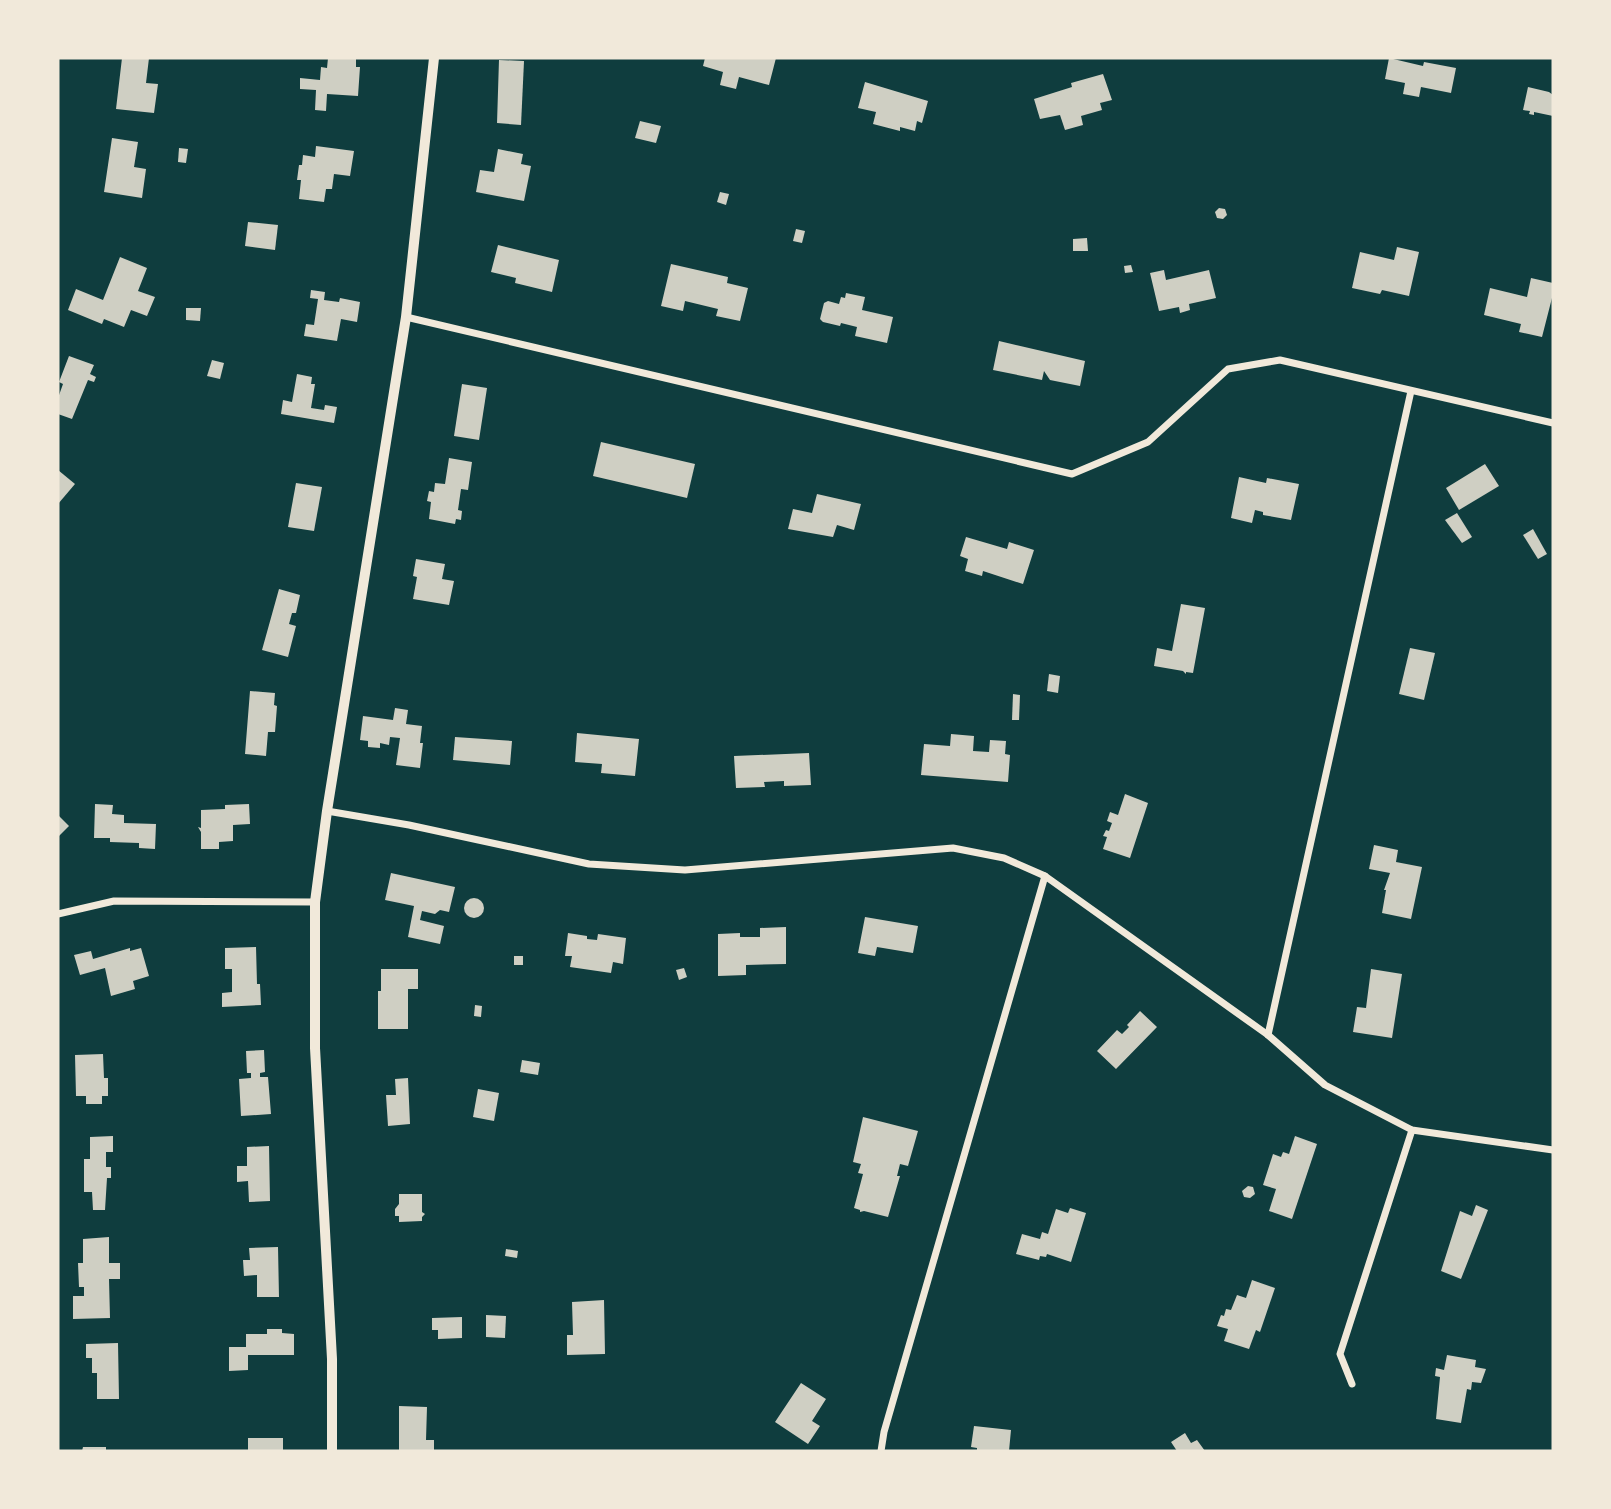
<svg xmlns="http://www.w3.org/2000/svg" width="1611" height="1509" viewBox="0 0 1611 1509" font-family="Mulish,sans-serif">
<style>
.building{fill:#cfcfc3}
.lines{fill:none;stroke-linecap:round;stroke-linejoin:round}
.minor{stroke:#f1e9da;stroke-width:7}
.tertiary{stroke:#f1e9da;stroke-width:10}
</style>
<rect width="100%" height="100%" fill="#0f3d3e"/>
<g class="building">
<path d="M122 58H149L146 83 158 84 154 113 116 109Z"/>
<path d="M328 58H356V67H360L358 96 327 94 326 111 315 110 316 90 300 89V78L320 80 321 67 327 68Z"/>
<path d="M705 58H776L769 85 739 77 736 89 720 85 723 72 703 66Z"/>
<path d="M1389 58 1423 66 1424 62 1456 68 1451 93 1421 87 1419 97 1403 94 1405 83 1385 79Z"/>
<path d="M499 60 524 61 521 125 497 123Z"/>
<path d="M1103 74 1112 100 1100 103 1102 110 1081 116 1083 125 1065 130 1060 115 1040 119 1034 99 1072 87 1071 83Z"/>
<path d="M865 82 928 101 922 123 917 121 915 131 900 127V131L873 124 876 112 858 108Z"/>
<path d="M1528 87 1549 92 1553 95V116L1534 112V115L1529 114 1530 111 1523 110Z"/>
<path d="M640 121 661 126 656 143 635 138Z"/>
<path d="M112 138 138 142 134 167 146 169 142 198 104 192Z"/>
<path d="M316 146 354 151 350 176 334 174 332 189H326L324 202 299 199 301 180H297L299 165H302L303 155 315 157Z"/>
<path d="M179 148 188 149 186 163 178 162Z"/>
<path d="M498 149 523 154 521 164 531 166 524 201 476 192 480 170 494 172Z"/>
<path d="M720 192 729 194 726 205 717 202Z"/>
<path d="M1219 208 1225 209 1227 215 1223 219 1217 218 1215 212Z"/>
<path d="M248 222 278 225 275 250 245 246Z"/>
<path d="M796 229 805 231 802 243 793 241Z"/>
<path d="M1087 238 1088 251H1073V239Z"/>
<path d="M498 245 559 260 552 292 515 283 516 278 491 272Z"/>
<path d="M1397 247 1419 252 1409 296 1382 290 1380 294 1352 288 1360 252 1394 260Z"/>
<path d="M120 257 147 268 138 291 155 297 147 316 131 310 124 327 104 319 102 324 68 310 76 289 103 300Z"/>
<path d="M671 264 728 277 727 283 748 288 740 321 716 316 718 309 685 301 683 311 661 306Z"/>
<path d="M1131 265 1133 272 1125 273 1124 266Z"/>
<path d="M1164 270 1166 280 1209 270 1216 298 1189 304 1190 310 1180 313 1179 307 1159 311 1150 273Z"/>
<path d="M1531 278 1553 283V294L1542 337 1519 332 1521 324 1484 315 1490 288 1527 297Z"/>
<path d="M311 290 325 292 324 300 339 302 340 298 360 302 357 322 341 319 337 341 304 336 306 324 314 325 318 299 310 298Z"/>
<path d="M846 293 865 297 862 310 893 317 887 343 855 336 857 327 841 323 840 326 823 322 820 319 824 303 828 301 839 304 841 297 845 298Z"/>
<path d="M186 308H201L200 321 186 320Z"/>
<path d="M999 341 1085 361 1080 386 1050 380 1044 371 1042 380 993 370Z"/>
<path d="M69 356 94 365 90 374 96 377 94 382 88 380 72 419 58 414V398L63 384 59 382Z"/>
<path d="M212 360 224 363 220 379 207 376Z"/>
<path d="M297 374 312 377 311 384H315L311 408 324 410 325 405 337 407 334 423 281 414 283 400 292 402Z"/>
<path d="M462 384 487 388 479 440 454 436Z"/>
<path d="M601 442 695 464 687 498 593 476Z"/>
<path d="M449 458 472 462 468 490 461 489 458 510 462 511 461 520 456 519 455 524 429 519 431 502 427 501 429 491 434 492 435 483 445 484Z"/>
<path d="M1485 464 1499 486 1459 510 1446 488Z"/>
<path d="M58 470 75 484 58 504Z"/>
<path d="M1239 477 1266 483 1267 478 1299 484 1291 520 1263 515V512L1255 510 1252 523 1231 518Z"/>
<path d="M296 483 322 487 314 531 288 527Z"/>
<path d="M817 494 861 504 854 530 837 525 833 537 788 529 793 509 812 513Z"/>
<path d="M1457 513 1472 537 1462 543 1445 520Z"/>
<path d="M1533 529 1547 554 1538 559 1523 535Z"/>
<path d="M966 537 1007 549 1009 542 1034 550 1023 584 983 571 982 576 965 571 968 559 960 556Z"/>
<path d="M416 559 445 564 442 579 454 581 449 605 413 599 417 577 413 576Z"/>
<path d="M279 589 300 595 296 613H292L289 624 296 626 288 657 262 650Z"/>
<path d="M1181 604 1205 608 1193 673 1186 672V674L1183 671 1154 666 1157 648 1172 651Z"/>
<path d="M1410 648 1435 653 1424 700 1399 694Z"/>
<path d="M1049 674 1060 676 1058 693 1047 691Z"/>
<path d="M250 691 275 693 274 705 277 706 275 732H268L266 756 245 754Z"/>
<path d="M1013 694 1020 695 1019 720H1012Z"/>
<path d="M395 708 408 710 406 724 422 726 420 743H423L420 768 396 765 400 738 390 737 389 745 380 743V748L368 747V741L360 740 363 716 393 720Z"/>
<path d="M577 733 639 739 635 776 601 773 602 764 575 762Z"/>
<path d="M951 734 974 736 973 751 989 752 990 740 1006 741 1005 754 1010 755 1008 782 921 775 924 744 950 746Z"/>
<path d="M455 737 512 741 510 765 453 760Z"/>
<path d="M809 753 811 785 784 786V781L764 782 765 787 736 788 734 756Z"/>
<path d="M1125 794 1148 803 1130 858 1103 849 1107 837 1103 836 1106 830 1109 831 1112 823 1107 821 1110 812 1118 815Z"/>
<path d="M95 804 113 805 112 814 124 815V823L156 824 155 849 139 848V843L110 842V838H94Z"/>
<path d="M249 804 250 824 233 825V841L219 842V849H201V832L198 827 201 828V810L225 809V805Z"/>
<path d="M58 815 69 826 58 837Z"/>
<path d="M1374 845 1398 850 1396 862 1422 867 1411 919 1382 913 1386 890H1384L1390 873 1369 869Z"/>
<path d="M391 873 455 887 449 912 440 910 435 914 422 911 420 920 444 926 440 944 408 937 414 906 385 900Z"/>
<circle cx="474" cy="908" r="10"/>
<path d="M865 917 918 926 913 953 877 947 875 956 858 953Z"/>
<path d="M786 927V964L746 965V975L718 976V934L740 933V937H760V928Z"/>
<path d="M568 933 587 936V939L597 940 598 934 626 938 623 964 613 962 611 973 570 967 572 956H565Z"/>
<path d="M256 947 257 984H260L261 1005 222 1007V993L232 992V969H225V948Z"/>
<path d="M130 948V951L141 948 149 976 133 981 135 989 111 996 105 968 80 975 74 955 91 951 93 959Z"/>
<rect x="514" y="956" width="9" height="9"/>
<path d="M684 968 687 977 679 980 676 970Z"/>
<path d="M381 969H418V989H408V1029H378V991H381Z"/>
<path d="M1371 969 1402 974 1392 1038 1353 1032 1357 1007 1366 1008Z"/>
<path d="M475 1005 482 1006 481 1017 474 1016Z"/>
<path d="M1140 1011 1157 1027 1116 1069 1097 1051 1117 1030 1122 1034 1129 1027 1127 1025Z"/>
<path d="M264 1050 265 1072 260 1073V1077H268L271 1114 241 1116 239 1079 251 1078V1073H247L246 1051Z"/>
<path d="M103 1054 104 1078H108V1096H102V1104H86V1096H76L75 1055Z"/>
<path d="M522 1060 540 1063 538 1075 520 1072Z"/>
<path d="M408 1078 410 1124 388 1126 386 1095H396L395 1079Z"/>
<path d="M478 1089 499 1093 494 1121 473 1117Z"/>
<path d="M863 1117 918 1131 908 1166 900 1164 897 1176H900L888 1217 864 1211 860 1212V1210L854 1208 863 1174 858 1173 861 1164 853 1162Z"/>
<path d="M113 1136V1152H106V1167H111V1178H107L105 1210H93L92 1192H84V1159H90V1137Z"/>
<path d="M1295 1136 1317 1144 1292 1219 1269 1211 1276 1189 1263 1185 1273 1154 1281 1157 1283 1152 1289 1154Z"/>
<path d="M269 1146 270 1201 249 1202 248 1181 237 1182V1166H247V1147Z"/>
<path d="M1248 1186 1253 1187 1255 1194 1250 1198 1244 1197 1242 1191Z"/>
<path d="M399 1194H422V1212L425 1214 422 1217V1221L399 1222V1216H395V1209L399 1204Z"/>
<path d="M1476 1205 1488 1210 1461 1279 1441 1271 1460 1211 1472 1216Z"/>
<path d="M1070 1208 1086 1213 1071 1262 1047 1254 1046 1257 1040 1256 1039 1260 1016 1254 1022 1234 1040 1239 1042 1232 1048 1234 1056 1209 1068 1213Z"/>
<path d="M109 1237V1263H120V1279H109L110 1318 73 1319V1296H84V1287H79L78 1263H83V1239Z"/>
<path d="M278 1247 279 1297H257V1275L244 1276 243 1260H250L249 1248Z"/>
<path d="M506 1249 518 1251 517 1258 505 1256Z"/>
<path d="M1252 1280 1275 1288 1260 1332 1256 1330 1249 1349 1224 1341 1228 1329 1217 1326 1221 1315 1224 1316 1226 1309 1231 1310 1237 1295 1246 1298Z"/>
<path d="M604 1300 605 1354 567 1355V1335H573L572 1302Z"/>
<path d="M486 1315 506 1316 505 1338 486 1337Z"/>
<path d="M462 1317V1338L438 1339V1330H432V1318Z"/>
<path d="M267 1329H282V1333L294 1334V1355H248V1370L229 1371V1347H246V1334H267Z"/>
<path d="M118 1343 119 1399H97V1373H92V1358H86V1344Z"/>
<path d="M1447 1355 1476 1360 1475 1367 1486 1369 1481 1383 1472 1382 1471 1390 1467 1389 1461 1423 1436 1419 1440 1377 1435 1376 1436 1368 1444 1370Z"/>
<path d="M801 1383 826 1399 812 1421 820 1426 808 1444 775 1422Z"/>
<path d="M399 1406 427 1407 426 1440H434V1451H399Z"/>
<path d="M974 1426 1011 1430 1009 1451H977V1448L971 1447Z"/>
<path d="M1185 1433 1191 1443 1197 1440 1205 1451H1177L1171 1442Z"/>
<rect x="248" y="1438" width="35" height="13"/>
<path d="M83 1447H106V1451H82Z"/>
</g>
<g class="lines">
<g class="minor">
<path d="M406 317 1072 474 1148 442 1228 369 1280 360 1553 423"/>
<path d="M327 811 409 825 589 864 685 870 953 848 1004 858 1045 876 1268 1035 1325 1085 1412 1130 1553 1150"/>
<path d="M58 914 114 901 315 902"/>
<path d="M1268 1035 1411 391"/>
<path d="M1352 1384 1340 1354 1412 1130"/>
<path d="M881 1451 884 1432 1045 876"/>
</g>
<path class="tertiary" d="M332 1451V1359L315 1048V902L327 811 406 317 434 58"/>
</g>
<rect width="1611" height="1509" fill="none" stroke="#f1e9da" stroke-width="119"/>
</svg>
